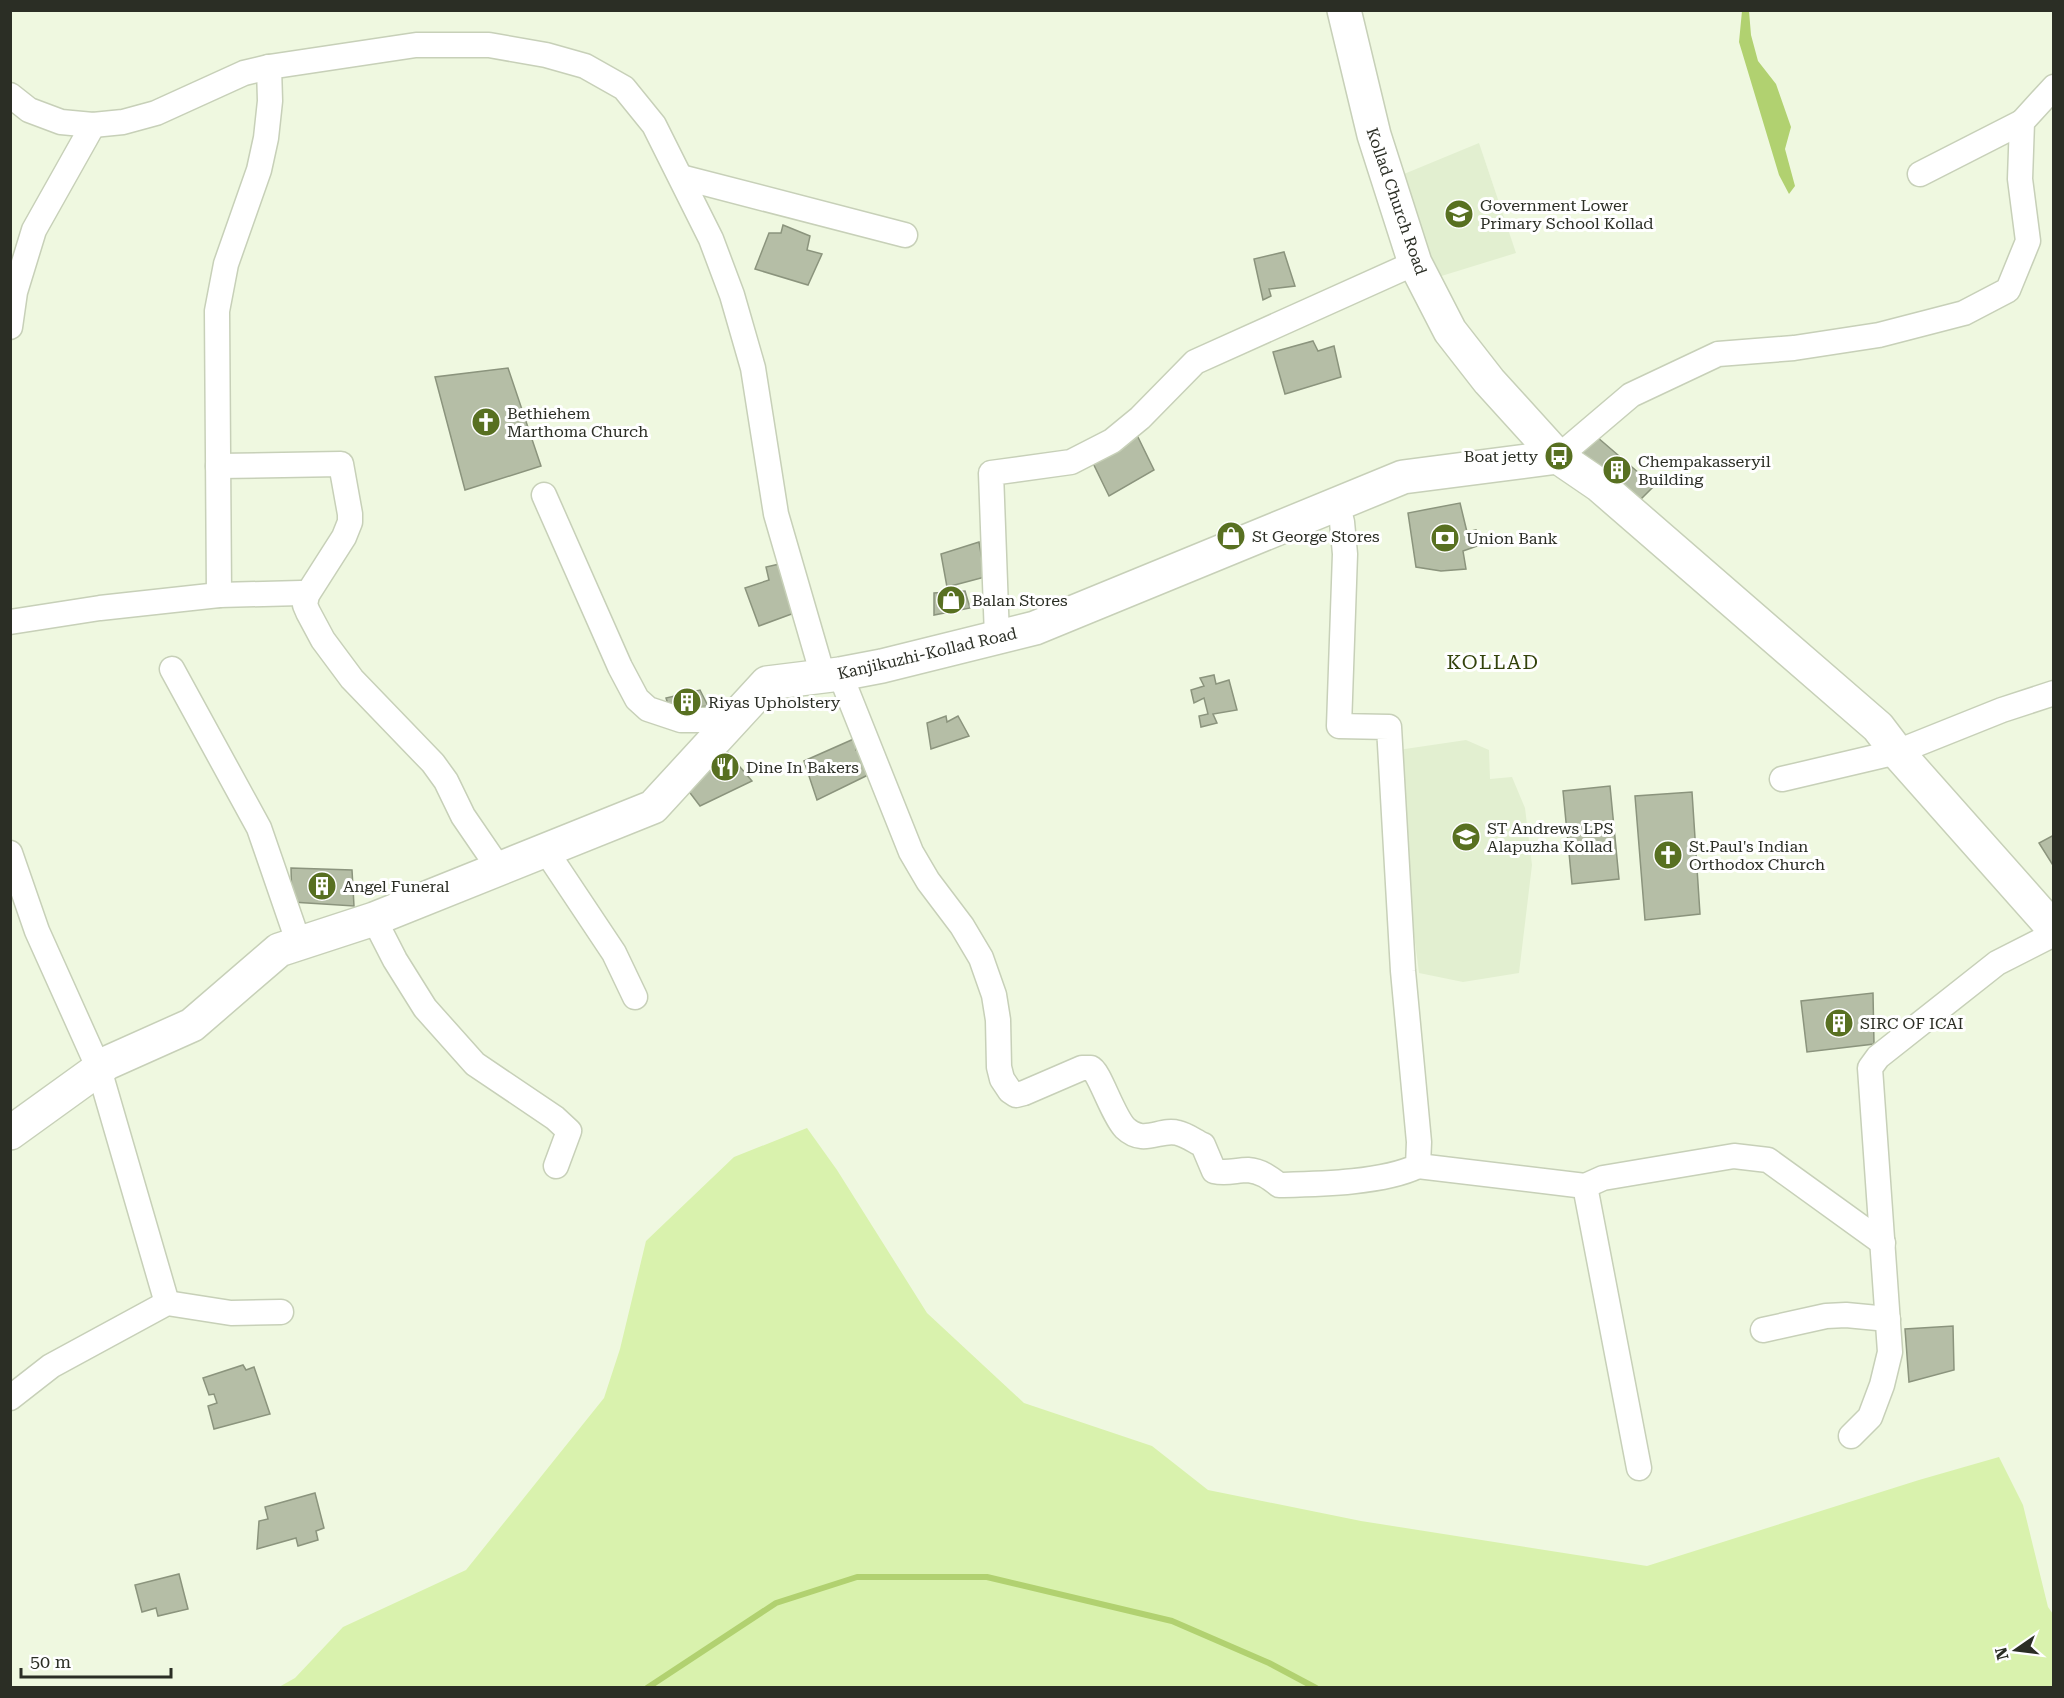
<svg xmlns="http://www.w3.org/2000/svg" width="2064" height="1698" viewBox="0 0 2064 1698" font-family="'Roboto Serif',serif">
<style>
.built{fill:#e2efd0}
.green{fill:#d9f2ad}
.water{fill:#b1d170}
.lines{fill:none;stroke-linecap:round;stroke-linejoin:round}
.stream{stroke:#b1d170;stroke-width:6}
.building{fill:#b5bea6;stroke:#8b947d;stroke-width:1.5}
.street-casing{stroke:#c7d0b8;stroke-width:27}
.secondary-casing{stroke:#c7d0b8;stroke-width:36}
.street{stroke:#fff;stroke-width:24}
.secondary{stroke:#fff;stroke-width:33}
.labels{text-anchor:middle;stroke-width:6;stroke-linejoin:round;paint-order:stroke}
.street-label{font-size:16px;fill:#2b2e25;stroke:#fff}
.poi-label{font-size:16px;fill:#2b2e25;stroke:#fff;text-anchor:start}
.quarter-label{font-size:20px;letter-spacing:1.5px;fill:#33430b;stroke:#fff}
</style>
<rect width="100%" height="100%" fill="#eff8e0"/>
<g class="built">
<path d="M1479 143 1516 253 1435 278 1404 174Z"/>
<path d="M1466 740 1489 750 1490 779 1512 777 1525 808 1532 865 1519 973 1463 982 1419 973 1406 873 1398 750Z"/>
</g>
<path class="green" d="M807 1128 837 1170 927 1313 1024 1403 1152 1446 1208 1490 1361 1521 1647 1566 1919 1480 1999 1457 2023 1505 2048 1607 2053 1614V1687H279L295 1678 343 1627 466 1570 604 1398 620 1349 646 1241 734 1157Z"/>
<path class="water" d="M1742 11H1749L1751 35 1758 61 1776 84 1791 127 1785 149 1795 186 1789 194 1779 175 1739 42Z"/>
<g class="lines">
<path class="stream" d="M647 1688 776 1603 857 1577H987L1172 1621 1269 1663 1316 1688"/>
</g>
<g class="building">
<path d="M783 225 810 236 807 250 822 254 808 285 755 269 769 233H781Z"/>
<path d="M1284 252 1295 286 1269 289 1271 296 1263 300 1254 259Z"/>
<path d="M1313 341 1318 351 1334 346 1341 377 1285 394 1273 352Z"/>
<path d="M508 368 541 466 465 490 435 377Z"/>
<path d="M1135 431 1154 470 1109 496 1090 457Z"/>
<path d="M1597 437 1654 486 1637 503 1580 454Z"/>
<path d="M1460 503 1467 532 1476 530 1480 545 1463 551 1466 569 1441 571 1416 567 1408 513Z"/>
<path d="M979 542 985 577 947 587 941 554Z"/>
<path d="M784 563 797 612 759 626 745 588 769 580 766 567Z"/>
<path d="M965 591 970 608 934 615V593Z"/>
<path d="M1214 675 1216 684 1229 680 1237 710 1213 714 1217 723 1201 727 1199 716 1208 714 1204 698 1194 703 1191 690 1204 686 1200 678Z"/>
<path d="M700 690 708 706 670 710 666 698Z"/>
<path d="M946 716 947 722 958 716 969 736 931 749 927 723Z"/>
<path d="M856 738V750L862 748 870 774 817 800 804 761Z"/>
<path d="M728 753 752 781 700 806 684 785Z"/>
<path d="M1610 786 1619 879 1572 884 1563 791Z"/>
<path d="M1692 792 1700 914 1645 920 1635 796Z"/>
<path d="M2054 835V867L2039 843Z"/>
<path d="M291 868 352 870 354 906 292 902Z"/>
<path d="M1873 993 1874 1044 1807 1052 1801 1001Z"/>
<path d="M1953 1326 1954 1370 1909 1382 1905 1329Z"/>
<path d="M243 1365 246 1370 254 1367 270 1414 214 1429 208 1406 217 1403 214 1394 209 1395 203 1378Z"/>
<path d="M315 1493 324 1528 316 1531 318 1540 298 1546 296 1538 257 1549 259 1521 268 1519 265 1507Z"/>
<path d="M179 1574 188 1609 158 1616 156 1608 142 1612 135 1585Z"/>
</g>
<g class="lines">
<g class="street-casing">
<g id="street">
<path d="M10 95 29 110 61 122 93 125 123 122 156 113 244 73 269 67 416 45H489L546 55 585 66 624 88 654 125 711 239 732 295 753 368 776 514 823 676"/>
<path d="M1920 174 2022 122"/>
<path d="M681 177 905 235"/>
<path d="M10 327 15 292 34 230 93 125"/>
<path d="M1558 457 1631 395 1718 354 1794 348 1879 335 1964 313 2008 290 2028 241 2020 179 2022 122 2054 87"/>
<path d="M218 466 341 464 350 514V522L344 537 307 595 305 605 308 612 323 640 352 679 433 763 446 781 463 816 500 870"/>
<path d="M544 495 620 667 637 699 648 709 681 720H734"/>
<path d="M219 595 217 311 226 264 259 170 266 138 270 101 269 67"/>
<path d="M10 622 100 608 219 595 301 593 307 595"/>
<path d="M997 637 991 473 1071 462 1112 441 1140 418 1195 362 1415 263"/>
<path d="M172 669 259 828 299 944"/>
<path d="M840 674 911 852 928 881 962 926 981 958 994 995 998 1020 999 1067 1002 1079 1010 1091 1016 1095 1024 1093 1082 1068C1083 1068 1090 1068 1091 1068 1099 1071 1113 1116 1125 1128 1144 1146 1160 1128 1178 1133 1187 1135 1196 1142 1203 1145L1214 1171C1227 1174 1236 1170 1248 1170 1261 1171 1270 1178 1279 1185 1319 1184 1383 1183 1418 1166L1419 1142 1403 971 1389 727 1339 726 1345 554 1342 522 1337 504"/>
<path d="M1782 779 1897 752 2002 710 2054 693"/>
<path d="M546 851 614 953 635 997"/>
<path d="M10 853 37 931 99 1069 167 1303"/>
<path d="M374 919 395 960 425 1008 475 1064 555 1118 569 1131 556 1166"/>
<path d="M1418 1166 1585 1186 1603 1178 1734 1156 1768 1160 1883 1243"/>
<path d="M1585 1186 1639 1468"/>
<path d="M1763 1330 1826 1316 1846 1315 1888 1319"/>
<path d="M10 1398 51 1366 167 1303 231 1313 281 1312"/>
<path d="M1851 1436 1870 1417 1882 1385 1890 1352 1870 1068 1878 1057 1997 963 2054 934"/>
</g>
</g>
<g class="secondary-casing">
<g id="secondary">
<path d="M1344 10 1374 135 1415 263 1450 331 1489 381 1558 457 1599 485 1878 727 1897 752 2054 929"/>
<path d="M10 1133 107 1063 192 1025 279 950 374 919 653 807 767 683 840 674 882 666 1035 628 1403 477 1558 457"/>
</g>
</g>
<use href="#street" class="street"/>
<use href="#secondary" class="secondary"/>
</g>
<defs>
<g id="school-disc" transform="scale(1.5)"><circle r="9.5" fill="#587021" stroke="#fff"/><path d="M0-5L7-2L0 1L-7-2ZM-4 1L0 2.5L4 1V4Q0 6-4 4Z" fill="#fff"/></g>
<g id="church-disc" transform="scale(1.5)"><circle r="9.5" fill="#587021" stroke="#fff"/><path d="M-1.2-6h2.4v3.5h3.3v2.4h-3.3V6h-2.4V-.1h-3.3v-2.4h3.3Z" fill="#fff"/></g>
<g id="bus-disc" transform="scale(1.5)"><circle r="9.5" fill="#587021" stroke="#fff"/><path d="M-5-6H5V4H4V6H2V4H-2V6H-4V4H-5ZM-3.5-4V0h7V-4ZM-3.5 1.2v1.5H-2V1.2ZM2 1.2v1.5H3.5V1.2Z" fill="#fff"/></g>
<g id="building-disc" transform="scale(1.5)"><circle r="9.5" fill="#587021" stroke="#fff"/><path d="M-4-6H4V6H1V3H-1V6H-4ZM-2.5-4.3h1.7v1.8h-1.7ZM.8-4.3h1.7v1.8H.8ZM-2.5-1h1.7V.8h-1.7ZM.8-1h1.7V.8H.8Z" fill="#fff"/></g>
<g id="shop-disc" transform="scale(1.5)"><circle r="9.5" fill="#587021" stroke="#fff"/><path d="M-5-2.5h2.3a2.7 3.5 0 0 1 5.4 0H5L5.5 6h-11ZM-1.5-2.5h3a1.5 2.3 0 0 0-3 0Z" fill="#fff"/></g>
<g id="bank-disc" transform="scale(1.5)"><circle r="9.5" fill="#587021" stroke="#fff"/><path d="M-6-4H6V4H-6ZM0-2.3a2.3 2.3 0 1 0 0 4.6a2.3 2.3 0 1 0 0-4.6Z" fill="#fff"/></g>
<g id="restaurant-disc" transform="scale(1.5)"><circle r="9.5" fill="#587021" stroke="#fff"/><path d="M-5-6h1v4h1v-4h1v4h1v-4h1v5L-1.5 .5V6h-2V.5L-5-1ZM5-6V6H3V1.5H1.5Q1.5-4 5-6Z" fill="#fff"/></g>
</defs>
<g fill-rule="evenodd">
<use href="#school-disc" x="1459" y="214"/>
<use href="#church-disc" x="486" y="422"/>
<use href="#bus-disc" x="1559" y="456"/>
<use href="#building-disc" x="1617" y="470"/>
<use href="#shop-disc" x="1231" y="536"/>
<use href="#bank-disc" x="1445" y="538"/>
<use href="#shop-disc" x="951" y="600"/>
<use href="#building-disc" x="687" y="702"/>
<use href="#restaurant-disc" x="725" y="767"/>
<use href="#school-disc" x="1466" y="837"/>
<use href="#church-disc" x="1668" y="855"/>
<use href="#building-disc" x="322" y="886"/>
<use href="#building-disc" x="1839" y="1023"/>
</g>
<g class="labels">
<g class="street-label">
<text transform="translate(1397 201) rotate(71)" y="6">Kollad Church Road</text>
<text transform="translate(927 653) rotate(-13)" y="6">Kanjikuzhi-Kollad Road</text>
</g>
<g class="poi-label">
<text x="1480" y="211">Government Lower<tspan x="1480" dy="18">Primary School Kollad</tspan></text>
<text x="507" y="419">Bethiehem<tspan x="507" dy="18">Marthoma Church</tspan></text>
<text x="1538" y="462" text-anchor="end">Boat jetty</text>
<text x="1638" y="467">Chempakasseryil<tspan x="1638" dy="18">Building</tspan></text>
<text x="1252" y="542">St George Stores</text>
<text x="1466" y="544">Union Bank</text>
<text x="972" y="606">Balan Stores</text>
<text x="708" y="708">Riyas Upholstery</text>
<text x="746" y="773">Dine In Bakers</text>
<text x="1487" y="834">ST Andrews LPS<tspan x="1487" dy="18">Alapuzha Kollad</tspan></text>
<text x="1689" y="852">St.Paul's Indian<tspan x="1689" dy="18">Orthodox Church</tspan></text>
<text x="343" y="892">Angel Funeral</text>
<text x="1860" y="1029">SIRC OF ICAI</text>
</g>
<g class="quarter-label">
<text x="1493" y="669">KOLLAD</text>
</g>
</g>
<rect width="2064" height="1698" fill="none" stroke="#2b2e25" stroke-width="24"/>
<g transform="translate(2016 1650) rotate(256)" stroke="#ffffff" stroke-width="4.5" paint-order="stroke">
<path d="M0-4.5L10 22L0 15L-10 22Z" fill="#2b2e25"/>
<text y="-9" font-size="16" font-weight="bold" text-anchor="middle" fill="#2b2e25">N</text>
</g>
<path d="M21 1668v9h150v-9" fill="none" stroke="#2b2e25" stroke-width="3"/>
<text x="30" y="1668" font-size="18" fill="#2b2e25" stroke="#ffffff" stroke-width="4.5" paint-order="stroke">50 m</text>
</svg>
